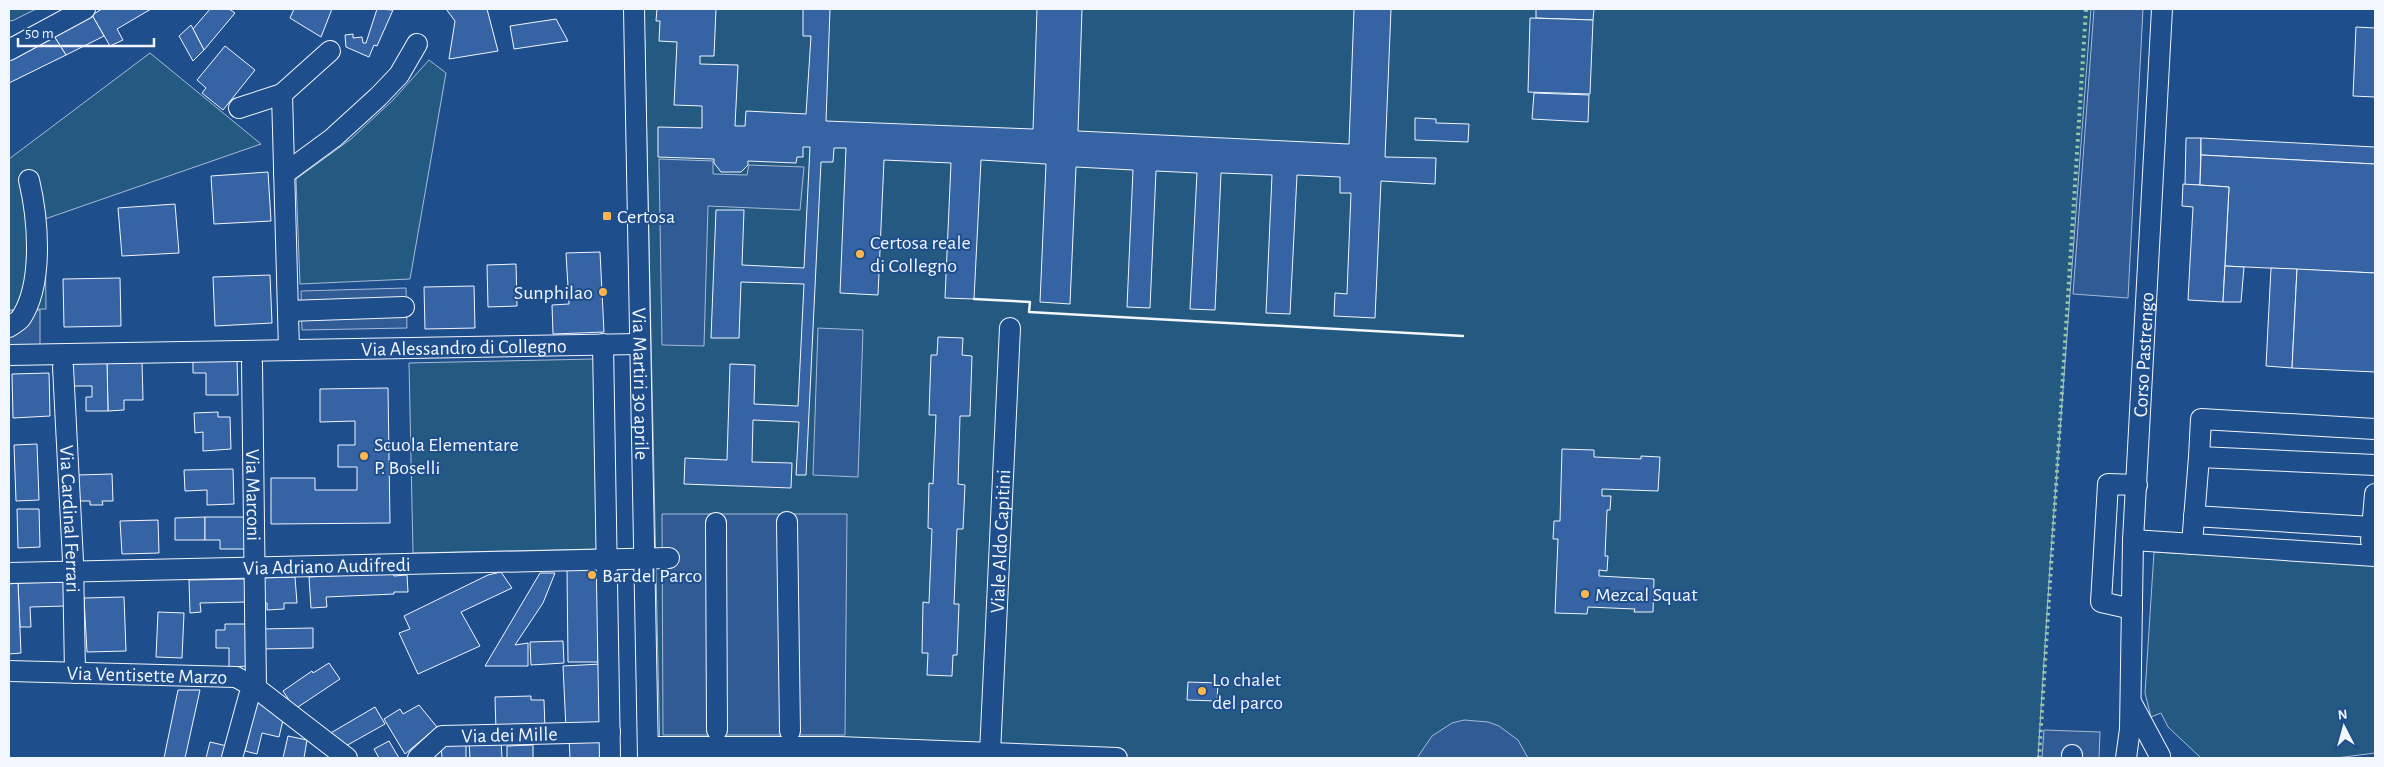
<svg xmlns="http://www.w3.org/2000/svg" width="2384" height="767" viewBox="0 0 2384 767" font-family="'Alegreya Sans',sans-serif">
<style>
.green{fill:#245a82;stroke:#a8bbd7}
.parking{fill:#305b95;stroke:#a8bbd7}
.building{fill:#3563a3;stroke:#f2f6ff}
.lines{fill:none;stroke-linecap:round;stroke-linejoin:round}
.minor-casing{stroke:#f2f6ff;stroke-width:22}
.minor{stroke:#1f4e8c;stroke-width:20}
.hedge{stroke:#97c8a6;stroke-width:4;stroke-dasharray:2.5 4;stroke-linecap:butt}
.wall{stroke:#f2f6ff;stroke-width:2.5}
.poi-dot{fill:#ffb74d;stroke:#1f4e8c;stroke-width:2}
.labels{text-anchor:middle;stroke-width:4;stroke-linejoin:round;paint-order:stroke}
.poi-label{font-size:20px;fill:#f2f6ff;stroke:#1f4e8c;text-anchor:start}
.street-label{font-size:20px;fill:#f2f6ff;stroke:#1f4e8c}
</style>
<rect width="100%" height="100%" fill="#1f4e8c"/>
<g class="green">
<path d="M9 9H36L12 21 9 20Z"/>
<path d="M644 9H2091L2050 566 2038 758H660Z"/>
<path d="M150 53 261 144 45 219 46 309 9 310V159Z"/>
<path d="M429 60 446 73 410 279 300 284 296 179 351 139 393 100Z"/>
<path d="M594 359 598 549 413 553 409 363Z"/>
<path d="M2154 552 2375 564V753L2336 758H2201L2168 727 2161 713 2151 717 2145 693Z"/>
</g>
<g class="parking">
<path d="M2094 9H2143L2128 298 2073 294Z"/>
<path d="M659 159 713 161V174L747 175 749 165 804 167 800 210 708 206 704 346 662 345Z"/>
<path d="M406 288 407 328 302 330 301 291Z"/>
<path d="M40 310V347L9 348V311Z"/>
<path d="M818 328 863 330 858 477 813 475Z"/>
<path d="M662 514H847L845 735H663Z"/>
<path d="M1464 720 1488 722 1499 726 1518 740 1528 758H1417L1432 736 1452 723Z"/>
<path d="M2044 730 2100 732 2099 758H2042Z"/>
</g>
<g class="building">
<path d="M102 9H151L117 29 123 40 110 46 92 15Z"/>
<path d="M210 9H229L235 13 204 50 193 29Z"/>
<path d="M294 9H332L321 37 290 18Z"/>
<path d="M377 9 393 10 377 46 374 45 369 57 346 47 345 35 353 34V38L362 37 363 43H366Z"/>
<path d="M446 9H487L498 51 449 59 455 21Z"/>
<path d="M657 9H716L714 56H700V64L738 65 735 126H745L746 111 806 114 811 36H803V9H830L826 121 1033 129 1037 9H1082L1078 131 1349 144 1354 9H1391L1385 157 1436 158 1435 184 1381 181 1375 318 1334 316 1335 293 1347 294 1351 193H1340V177L1297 175 1290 314 1266 313 1272 175 1221 173 1215 310 1190 309 1197 173 1156 171 1150 308 1127 307 1133 170 1076 167 1070 304 1040 302 1046 164 981 160 974 299 945 298 951 163 884 160 878 295 840 293 846 148H834L833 162H821L806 475H796L799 422 753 420 752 462 792 463 791 488 684 484 685 458 727 460 730 364 755 365 754 404 798 406 804 284 741 282 739 338H711L716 210H744L742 265 804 268 810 147H803V157H797L796 163 748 161V165L741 172H721L714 163V159L658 157V127L702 128V106L674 105 677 42 659 41 660 21H656Z"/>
<path d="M1536 9H1594L1593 20 1536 18Z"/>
<path d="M92 15 104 36 66 55 54 36Z"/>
<path d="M1530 18 1593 20 1590 94 1528 92Z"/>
<path d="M556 19 568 41 514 49 510 26Z"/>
<path d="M191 25 204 50 193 61 179 36Z"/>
<path d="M2356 27 2375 28V97L2353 96Z"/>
<path d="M54 36 66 55 9 83V61Z"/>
<path d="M225 46 255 70 223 110 202 93 206 88 197 80Z"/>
<path d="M1534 93 1589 95 1588 122 1532 119Z"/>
<path d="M1415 118 1436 119V123L1469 124 1468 142 1415 140Z"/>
<path d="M2186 138H2201L2200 185H2185Z"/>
<path d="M2201 138 2375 147V164L2201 155Z"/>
<path d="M2201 155 2375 164V273L2225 266 2229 187 2200 185Z"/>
<path d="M268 172 271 221 214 224 211 176Z"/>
<path d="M2183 184 2229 187 2223 302 2188 300 2193 207 2182 206Z"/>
<path d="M175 204 179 253 122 256 118 208Z"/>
<path d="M600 252 604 332 553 334 552 305 569 304 566 253Z"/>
<path d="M516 264 517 306 488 307 487 265Z"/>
<path d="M2225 266 2244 267 2241 302H2223Z"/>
<path d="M2271 268 2297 269 2292 368 2266 366Z"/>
<path d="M2297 269 2375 273V372L2292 368Z"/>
<path d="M270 275 272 323 215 326 213 277Z"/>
<path d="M120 278 121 326 64 327 63 279Z"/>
<path d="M474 286 475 328 425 329 424 287Z"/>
<path d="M938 337 963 338 962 355 972 356 970 416H960L958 484 965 485 963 529H957L954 604H959L957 655H953L952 676 927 675 928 653H922L923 602 929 603 932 529 928 528 929 483 933 484 936 415H929L931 355H937Z"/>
<path d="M237 360 238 395H206V373H193V361Z"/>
<path d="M142 362 143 400H124V410L108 411 107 363Z"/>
<path d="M70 363H107L108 411H86V397H92V386H70Z"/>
<path d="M49 373 50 416 13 418 12 374Z"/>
<path d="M388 388 390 523 271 524V478H315V490H357V467H338V445H355V421L320 422V389Z"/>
<path d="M218 412V417H230L231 449 203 451V432L195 433 194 413Z"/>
<path d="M37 444 39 500 16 501 14 445Z"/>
<path d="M1562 449 1594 450V457L1641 459V456L1660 457 1658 491 1602 489V496H1611L1610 510H1607L1605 556H1608L1607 571 1599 570V576L1654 579 1653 612H1634L1635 609 1588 607 1587 614 1555 613 1558 539H1553L1554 521H1560Z"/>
<path d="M233 469 234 504 207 505V490L185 491 184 470Z"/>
<path d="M112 474 113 501H102L103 505H90V501H79L78 475Z"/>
<path d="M17 509H39L40 547 18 548Z"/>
<path d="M205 517V540H175V518Z"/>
<path d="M205 517H248L249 549H220V540H205Z"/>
<path d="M158 520 159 553 122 554 120 521Z"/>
<path d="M567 569H598V662H568Z"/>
<path d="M501 572 512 588 461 612 480 646 418 674 399 633 410 629 404 616 488 575Z"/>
<path d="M393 573 394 576 407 575 408 592H394V594L326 597 327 607 311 608 309 577Z"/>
<path d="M540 573H555L543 603 515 645 528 643V666H485Z"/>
<path d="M295 577 297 603H284V609L267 610V603H262L260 578Z"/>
<path d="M246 579V602L200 603 201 612 190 613 189 580Z"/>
<path d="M64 582 65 606 30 607 31 627H20L18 583Z"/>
<path d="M18 583 21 653 9 654V584Z"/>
<path d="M124 597 126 651 87 652 84 598Z"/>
<path d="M158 612 184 613 182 658 156 657Z"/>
<path d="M225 624H248L250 666 229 667V648H216V630H225Z"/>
<path d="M313 628V648L261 649V629Z"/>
<path d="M563 641 564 663 531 665 530 642Z"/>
<path d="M329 663 340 679 295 709 283 691 312 671 313 673Z"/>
<path d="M601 664 604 727 566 729 563 666Z"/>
<path d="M1188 682 1218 683 1217 701 1187 700Z"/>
<path d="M178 690H200L185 758H164Z"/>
<path d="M531 696V700H544L545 729 496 731 495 697Z"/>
<path d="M257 701 283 720 279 737 262 733 257 754 245 751Z"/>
<path d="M419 705 437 727 405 754 384 719 400 709 403 714Z"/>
<path d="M375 707 385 724 344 747 329 734Z"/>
<path d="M288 736 307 740 304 758H283Z"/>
<path d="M604 738V758H570L569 739Z"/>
<path d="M389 741 396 753 399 758H379L374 749Z"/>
<path d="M501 741 502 758H470L469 743Z"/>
<path d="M210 742 227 746 224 758H206Z"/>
<path d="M466 744V758H442L441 745Z"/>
<path d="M533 745V758H507V746Z"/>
</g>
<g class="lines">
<g class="minor-casing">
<g id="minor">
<path id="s1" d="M634 9 648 758"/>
<path d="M9 50 85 9"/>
<path d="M239 108 282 94"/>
<path d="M284 174 333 138 378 97 399 75 417 44"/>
<path d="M288 311 404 307"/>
<path d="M9 327C13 324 19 321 21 318 44 283 38 218 29 180"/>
<path d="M603 344 610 758"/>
<path d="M289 350 282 94 330 51"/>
<path id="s2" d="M9 355 639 344"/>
<path id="s3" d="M252 363 256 688"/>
<path id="s4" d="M63 367 73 561 75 673"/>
<path d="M2199 457 2201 419 2375 429"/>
<path d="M2194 516 2372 527"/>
<path d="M787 522 790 731"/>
<path d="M716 523 717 730"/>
<path d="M2133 540 2375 556"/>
<path d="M2371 541 2375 494"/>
<path d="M2192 544 2199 457 2375 465"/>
<path id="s5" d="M9 573 669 558"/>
<path d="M2132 609 2101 602 2108 484 2137 485"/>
<path id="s6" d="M9 671 236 677 256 688 347 758"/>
<path d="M2131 702 2160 756"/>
<path d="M648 747H839L1117 758"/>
<path id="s7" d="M990 753 1010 328"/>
<path d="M232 758 249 696 256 688"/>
<path id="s8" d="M418 758 442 736 610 732"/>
<path d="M2072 758V755"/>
<path id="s9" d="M2126 758 2130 729 2133 540 2162 9"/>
</g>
</g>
<use href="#minor" class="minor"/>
<path class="hedge" d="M2039 758 2086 9"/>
<path class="wall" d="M974 299 1030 302 1029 312 1463 336"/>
</g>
<g class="poi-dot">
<rect x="602" y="211" width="10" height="10" rx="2.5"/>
<circle cx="860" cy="254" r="5"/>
<circle cx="603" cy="292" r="5"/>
<circle cx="364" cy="456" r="5"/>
<circle cx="592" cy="575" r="5"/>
<circle cx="1585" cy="594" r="5"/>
<circle cx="1202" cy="691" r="5"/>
</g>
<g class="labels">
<g class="poi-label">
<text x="617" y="223">Certosa</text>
<text x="870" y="249">Certosa reale<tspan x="870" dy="23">di Collegno</tspan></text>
<text x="593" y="299" text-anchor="end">Sunphilao</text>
<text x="374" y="451">Scuola Elementare<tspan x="374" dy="23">P. Boselli</tspan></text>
<text x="602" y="582">Bar del Parco</text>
<text x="1595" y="601">Mezcal Squat</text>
<text x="1212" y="686">Lo chalet<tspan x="1212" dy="23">del parco</tspan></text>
</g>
<g class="street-label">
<text dy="7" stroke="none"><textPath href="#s2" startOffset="455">Via Alessandro di Collegno</textPath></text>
<text dy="7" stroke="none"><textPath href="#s9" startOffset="404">Corso Pastrengo</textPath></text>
<text dy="7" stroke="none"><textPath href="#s1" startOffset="375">Via Martiri 30 aprile</textPath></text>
<text dy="7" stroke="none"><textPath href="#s3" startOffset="132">Via Marconi</textPath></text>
<text dy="7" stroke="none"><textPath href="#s4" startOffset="152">Via Cardinal Ferrari</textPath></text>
<text dy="7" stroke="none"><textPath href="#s7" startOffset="212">Viale Aldo Capitini</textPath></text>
<text dy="7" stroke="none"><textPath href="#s5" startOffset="318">Via Adriano Audifredi</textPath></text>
<text dy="7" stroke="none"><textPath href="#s6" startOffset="138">Via Ventisette Marzo</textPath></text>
<text dy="7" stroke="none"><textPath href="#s8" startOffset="100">Via dei Mille</textPath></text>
</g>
</g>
<rect width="2384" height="767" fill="none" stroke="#f2f6ff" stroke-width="20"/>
<g transform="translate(2344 727) rotate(354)" stroke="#1f4e8c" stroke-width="4" paint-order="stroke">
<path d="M0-4L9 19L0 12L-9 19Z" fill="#f2f6ff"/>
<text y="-8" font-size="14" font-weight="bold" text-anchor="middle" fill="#f2f6ff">N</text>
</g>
<path d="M18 38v8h136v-8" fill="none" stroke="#f2f6ff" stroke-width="2.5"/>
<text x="25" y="38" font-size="15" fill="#f2f6ff" stroke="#1f4e8c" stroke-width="4" paint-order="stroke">50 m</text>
</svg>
